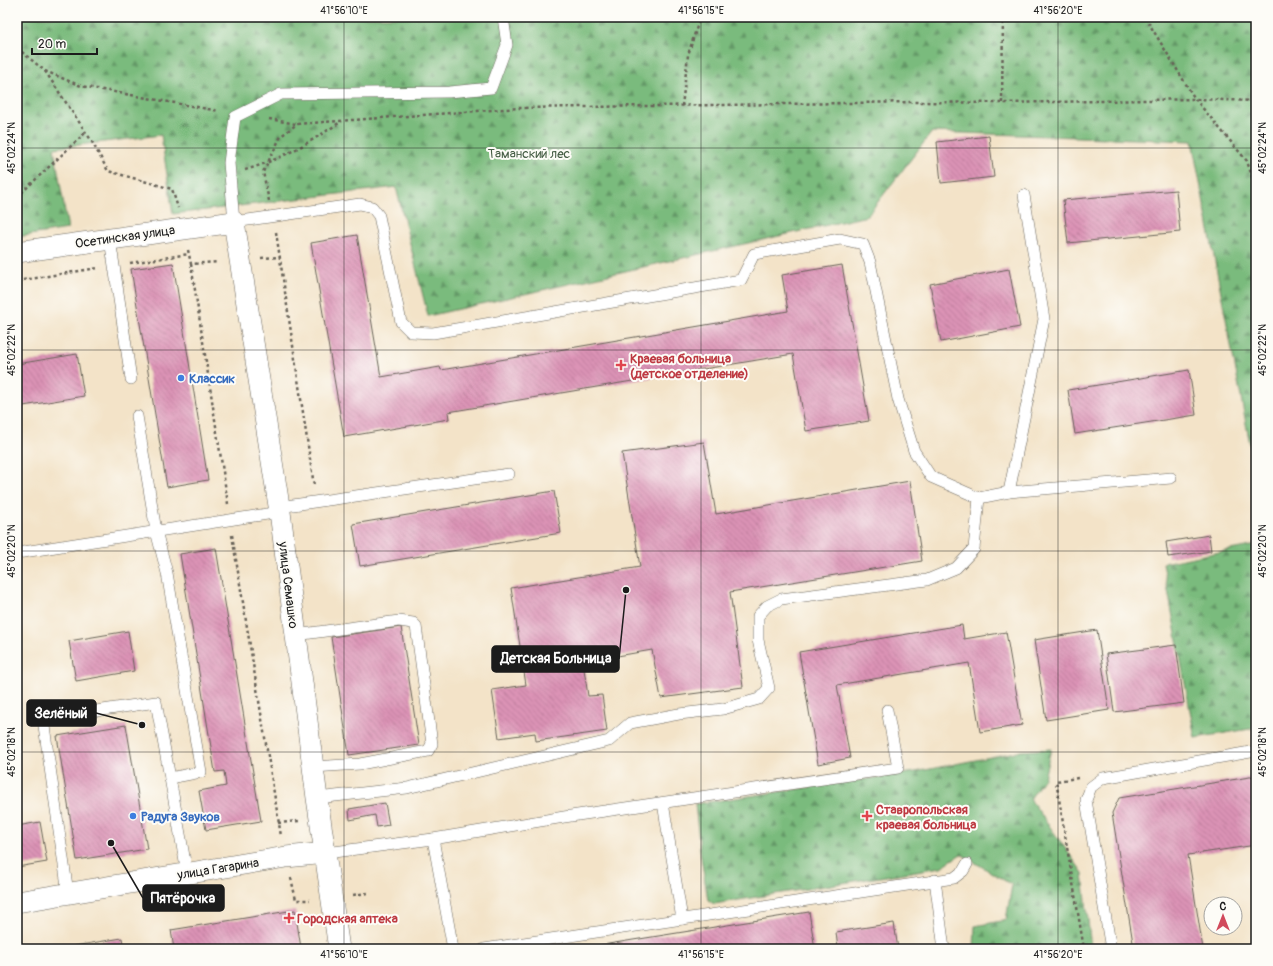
<svg xmlns="http://www.w3.org/2000/svg" width="1273" height="966" viewBox="0 0 1273 966" font-family="Pangolin,sans-serif">
<style>
.forest{fill:url(#forest-firs);stroke:#4b6c4c}
.building{fill:url(#building-back-hatch)}
.lines{fill:none;stroke-linecap:round;stroke-linejoin:round}
.service-casing{stroke:#676258;stroke-width:12}
.minor-casing{stroke:#676258;stroke-width:22}
.path{stroke:#676258;stroke-width:2.5;stroke-dasharray:3 3;stroke-linecap:butt}
.service{stroke:#fff;stroke-width:11}
.minor{stroke:#fff;stroke-width:21}
.ticks{fill:none;stroke:#1c1c1c;stroke-width:1;stroke-opacity:0.45}
.health-dot{fill:#e0444e;stroke:#fdfcf7;stroke-width:1.5}
.shop-dot{fill:#3f7fe0;stroke:#fdfcf7;stroke-width:1.5}
.labels{text-anchor:middle;stroke-width:4;stroke-linejoin:round;paint-order:stroke}
.park-label{font-size:13px;fill:#475f46;stroke:#fdfcf7}
.street-label{font-size:13px;fill:#1c1c1c;stroke:#fdfcf7}
.health-label{font-size:13px;font-weight:bold;fill:#be3a42;stroke:#fdfcf7;text-anchor:start}
.shop-label{font-size:13px;font-weight:bold;fill:#366cbe;stroke:#fdfcf7;text-anchor:start}
.leader{fill:none;stroke:#1c1c1c;stroke-width:1.5}
.callout-dot{fill:#1c1c1c;stroke:#fdfcf7;stroke-width:1.5}
.callout{fill:#1c1c1c;stroke:#1c1c1c;stroke-width:1.5}
.callout-label{font-size:14px;text-anchor:middle;font-weight:bold;fill:#fff}
.neatline{fill:none;stroke:#1c1c1c;stroke-width:1.5}
.ticks-label{font-size:10px;text-anchor:middle;fill:#1c1c1c}
</style>
<defs>
<pattern id="forest-firs" width="22" height="20" patternUnits="userSpaceOnUse"><rect width="22" height="20" fill="#7abb7d"/><path d="M5 1l3.5 6h-7zM16 11l3.5 6h-7z" fill="#639766"/></pattern>
<pattern id="building-back-hatch" width="6" height="6" patternUnits="userSpaceOnUse"><rect width="6" height="6" fill="#dc93b6"/><path d="M-1 5l2 2M0 0l6 6M5-1l2 2" fill="none" stroke="#b27793"/></pattern>
</defs>
<rect width="100%" height="100%" fill="#fdfcf7"/>
<filter id="ink" filterUnits="userSpaceOnUse"><feTurbulence type="fractalNoise" baseFrequency=".025" numOctaves="2"/><feDisplacementMap in="SourceGraphic" scale="8" xChannelSelector="R" yChannelSelector="G"/><feConvolveMatrix kernelMatrix="1 2 1 2 8 2 1 2 1" color-interpolation-filters="sRGB"/></filter>
<filter id="wash" filterUnits="userSpaceOnUse"><feTurbulence type="fractalNoise" baseFrequency=".012" numOctaves="4" result="noise"/><feDisplacementMap in="SourceGraphic" scale="16" xChannelSelector="R" yChannelSelector="G"/><feGaussianBlur stdDeviation="0.9" result="paint"/><feColorMatrix in="noise" values="0 0 0 0 0 0 0 0 0 0 0 0 0 0 0 0 0 1.4 0 .05"/><feComposite in="paint" operator="in"/></filter>
<g filter="url(#wash)">
<rect width="100%" height="100%" fill="#f3e3c8"/>
<g class="forest">
<path d="M17 17H1256V476L1192 141 932 132 867 216 428 316 396 187 173 214 161 135 54 148 68 229 17 237Z"/>
<path d="M1256 545V728L1195 738 1163 563Z"/>
<path d="M1051 749 1044 778 1030 799 1083 873 1091 949H974L975 926 1006 920 1012 885 961 854 941 867 714 904 708 900 701 857 695 804 915 772 1021 751Z"/>
</g>
<g id="blocks">
<g class="building">
<path d="M989 136 994 177 941 183 937 142Z"/>
<path d="M1176 190 1180 232 1068 243 1063 200Z"/>
<path d="M357 235 381 377 440 367 441 370 788 311 782 275 842 265 869 421 806 431 793 354 448 412 449 419 344 437 311 243Z"/>
<path d="M173 263 208 480 167 487 131 269Z"/>
<path d="M1009 269 1020 327 941 342 930 284Z"/>
<path d="M77 354 84 396 17 407V364Z"/>
<path d="M1189 370 1196 415 1075 434 1068 390Z"/>
<path d="M704 442 716 514 910 481 922 561 730 592 743 687 661 698 652 650 583 662 588 696 602 695 607 731 536 741 535 733 499 738 492 690 526 685 511 588 640 567 622 453Z"/>
<path d="M554 491 561 533 360 566 353 524Z"/>
<path d="M1209 535 1211 551 1168 557 1166 542Z"/>
<path d="M216 548 261 821 206 830 199 791 226 786 224 771 215 772 180 554Z"/>
<path d="M962 625 964 639 1006 632 1022 725 980 732 969 663 837 685 850 758 818 764 799 652Z"/>
<path d="M401 627 419 745 349 755 331 637Z"/>
<path d="M1097 630 1109 710 1046 720 1034 640Z"/>
<path d="M128 631 134 671 76 681 69 641Z"/>
<path d="M1176 645 1184 703 1114 712 1106 654Z"/>
<path d="M18 675 20 689 17 690V676Z"/>
<path d="M126 725 147 849 77 860 57 736Z"/>
<path d="M1256 776V845L1188 855 1203 949H1134L1112 813 1119 798Z"/>
<path d="M385 803 389 825 377 827 375 815 350 820 349 809Z"/>
<path d="M40 822 47 862 17 867V826Z"/>
<path d="M295 910 301 948 174 949 171 930Z"/>
<path d="M809 912 815 949H584L583 948Z"/>
<path d="M894 923 898 949H838L836 932Z"/>
<path d="M122 938 124 949H75L74 946Z"/>
</g>
</g>
</g>
<g filter="url(#ink)">
<use href="#blocks" fill-opacity="0" stroke="#676258" stroke-width="1"/>
<g class="lines">
<g class="service-casing">
<g id="service">
<path d="M110 239 131 379"/>
<path d="M137 416 156 531 167 573 201 772 170 778 187 873"/>
<path d="M1009 492 1044 319 1024 195"/>
<path d="M979 498 1009 492 1171 478"/>
<path d="M279 507 509 474"/>
<path d="M17 553 280 512"/>
<path d="M296 635 399 621 413 623 416 626 432 744 428 751 360 764 313 767"/>
<path d="M317 798 407 788 609 741 630 723 679 714 723 709 759 699 769 688 758 640V616L767 606 781 599 927 580 956 568 974 549 979 498 931 477 914 451 898 399 870 262 863 244 840 239 754 254 741 280 433 333 411 332 401 322 379 216 372 207 360 204 234 222 229 163 235 117 281 94 449 92 491 88 507 45 503 17"/>
<path d="M663 803 682 919"/>
<path d="M433 839 453 949"/>
<path d="M326 853 433 839 564 817 898 768 887 710"/>
<path d="M935 880 944 949"/>
<path d="M68 893 43 719 156 702 170 778"/>
<path d="M484 949 954 878 963 871 967 864"/>
<path d="M1111 949 1086 800 1091 787 1103 778 1256 751"/>
</g>
</g>
<g class="minor-casing">
<g id="minor">
<path d="M17 252 234 222 280 512 317 798 339 949"/>
<path d="M17 902 286 857 326 853"/>
</g>
</g>
<g class="path">
<path d="M1145 17 1195 99 1247 161 1256 189"/>
<path d="M17 48 45 71 81 86 219 111"/>
<path d="M45 71 91 140 108 171 172 189 178 208"/>
<path d="M1002 103 1003 17"/>
<path d="M682 106 688 55 700 17"/>
<path d="M269 119 296 124"/>
<path d="M245 170C283 159 310 142 342 121"/>
<path d="M17 197 86 132"/>
<path d="M269 201 263 172 281 136 297 124 519 108 916 102 1002 103 1195 99 1256 101"/>
<path d="M276 232 314 486"/>
<path d="M188 250 191 264 218 262"/>
<path d="M261 258 281 257"/>
<path d="M130 263 189 254"/>
<path d="M191 264 228 504"/>
<path d="M17 281 98 268"/>
<path d="M232 535 281 836"/>
<path d="M1078 778 1056 781 1084 949"/>
<path d="M278 823 299 821"/>
<path d="M291 878 296 900H310"/>
<path d="M353 895 368 893"/>
</g>
<use href="#service" class="service"/>
<use href="#minor" class="minor"/>
</g>
</g>
<path class="ticks" d="M344 17V949M701 17V949M1058 17V949M17 148H1256M17 350H1256M17 551H1256M17 752H1256"/>
<g class="health-dot">
<path d="M619 359h4v4h4v4h-4v4h-4v-4h-4v-4h4z"/>
<path d="M865 810h4v4h4v4h-4v4h-4v-4h-4v-4h4z"/>
<path d="M287 912h4v4h4v4h-4v4h-4v-4h-4v-4h4z"/>
</g>
<g class="shop-dot">
<circle cx="181" cy="378" r="4"/>
<circle cx="133" cy="816" r="4"/>
</g>
<g class="labels">
<g class="park-label">
<text x="529" y="158">Таманский лес</text>
</g>
<g class="street-label">
<text transform="translate(125 236) rotate(-8)" y="5">Осетинская улица</text>
<text transform="translate(289 585) rotate(83)" y="5">улица Семашко</text>
<text transform="translate(218 868) rotate(-9)" y="5">улица Гагарина</text>
</g>
<g class="health-label">
<text x="630" y="363">Краевая больница<tspan x="630" dy="15">(детское отделение)</tspan></text>
<text x="876" y="814">Ставропольская<tspan x="876" dy="15">краевая больница</tspan></text>
<text x="297" y="923">Городская аптека</text>
</g>
<g class="shop-label">
<text x="189" y="383">Классик</text>
<text x="141" y="821">Радуга Звуков</text>
</g>
</g>
<path class="leader" d="M626 590L619 659M142 725L96 713M111 843L143 898"/>
<g class="callout-dot">
<circle cx="626" cy="590" r="4"/>
<circle cx="142" cy="725" r="4"/>
<circle cx="111" cy="843" r="4"/>
</g>
<g class="callout">
<rect x="492" y="646" width="127" height="26" rx="4"/>
<rect x="27" y="700" width="69" height="26" rx="4"/>
<rect x="143" y="885" width="81" height="26" rx="4"/>
</g>
<g class="callout-label">
<text x="556" y="663">Детская Больница</text>
<text x="61" y="718">Зелёный</text>
<text x="183" y="903">Пятёрочка</text>
</g>
<rect width="1273" height="966" fill="none" stroke="#fdfcf7" stroke-width="44"/>
<g transform="translate(1223 916)"><circle r="19" fill="#fdfcf7" stroke="#a3a29f"/>
<path d="M0-3L7 15L0 10L-7 15Z" fill="#d1495b"/>
<text y="-6" font-size="11" font-weight="bold" text-anchor="middle" fill="#1c1c1c">С</text>
</g>
<path d="M32 48v6h65v-6" fill="none" stroke="#1c1c1c" stroke-width="2"/>
<text x="38" y="48" font-size="12" fill="#1c1c1c" stroke="#fdfcf7" stroke-width="3" paint-order="stroke">20 m</text>
<rect x="22" y="22" width="1229" height="922" class="neatline"/>
<g class="ticks-label">
<text x="344" y="14">41°56'10"E</text>
<text x="701" y="14">41°56'15"E</text>
<text x="1058" y="14">41°56'20"E</text>
<text transform="translate(11 148) rotate(-90)" y="4">45°02'24"N</text>
<text transform="translate(1262 148) rotate(-90)" y="4">45°02'24"N</text>
<text transform="translate(11 350) rotate(-90)" y="4">45°02'22"N</text>
<text transform="translate(1262 350) rotate(-90)" y="4">45°02'22"N</text>
<text transform="translate(11 551) rotate(-90)" y="4">45°02'20"N</text>
<text transform="translate(1262 551) rotate(-90)" y="4">45°02'20"N</text>
<text transform="translate(11 752) rotate(-90)" y="4">45°02'18"N</text>
<text transform="translate(1262 752) rotate(-90)" y="4">45°02'18"N</text>
<text x="344" y="958">41°56'10"E</text>
<text x="701" y="958">41°56'15"E</text>
<text x="1058" y="958">41°56'20"E</text>
</g>
</svg>
